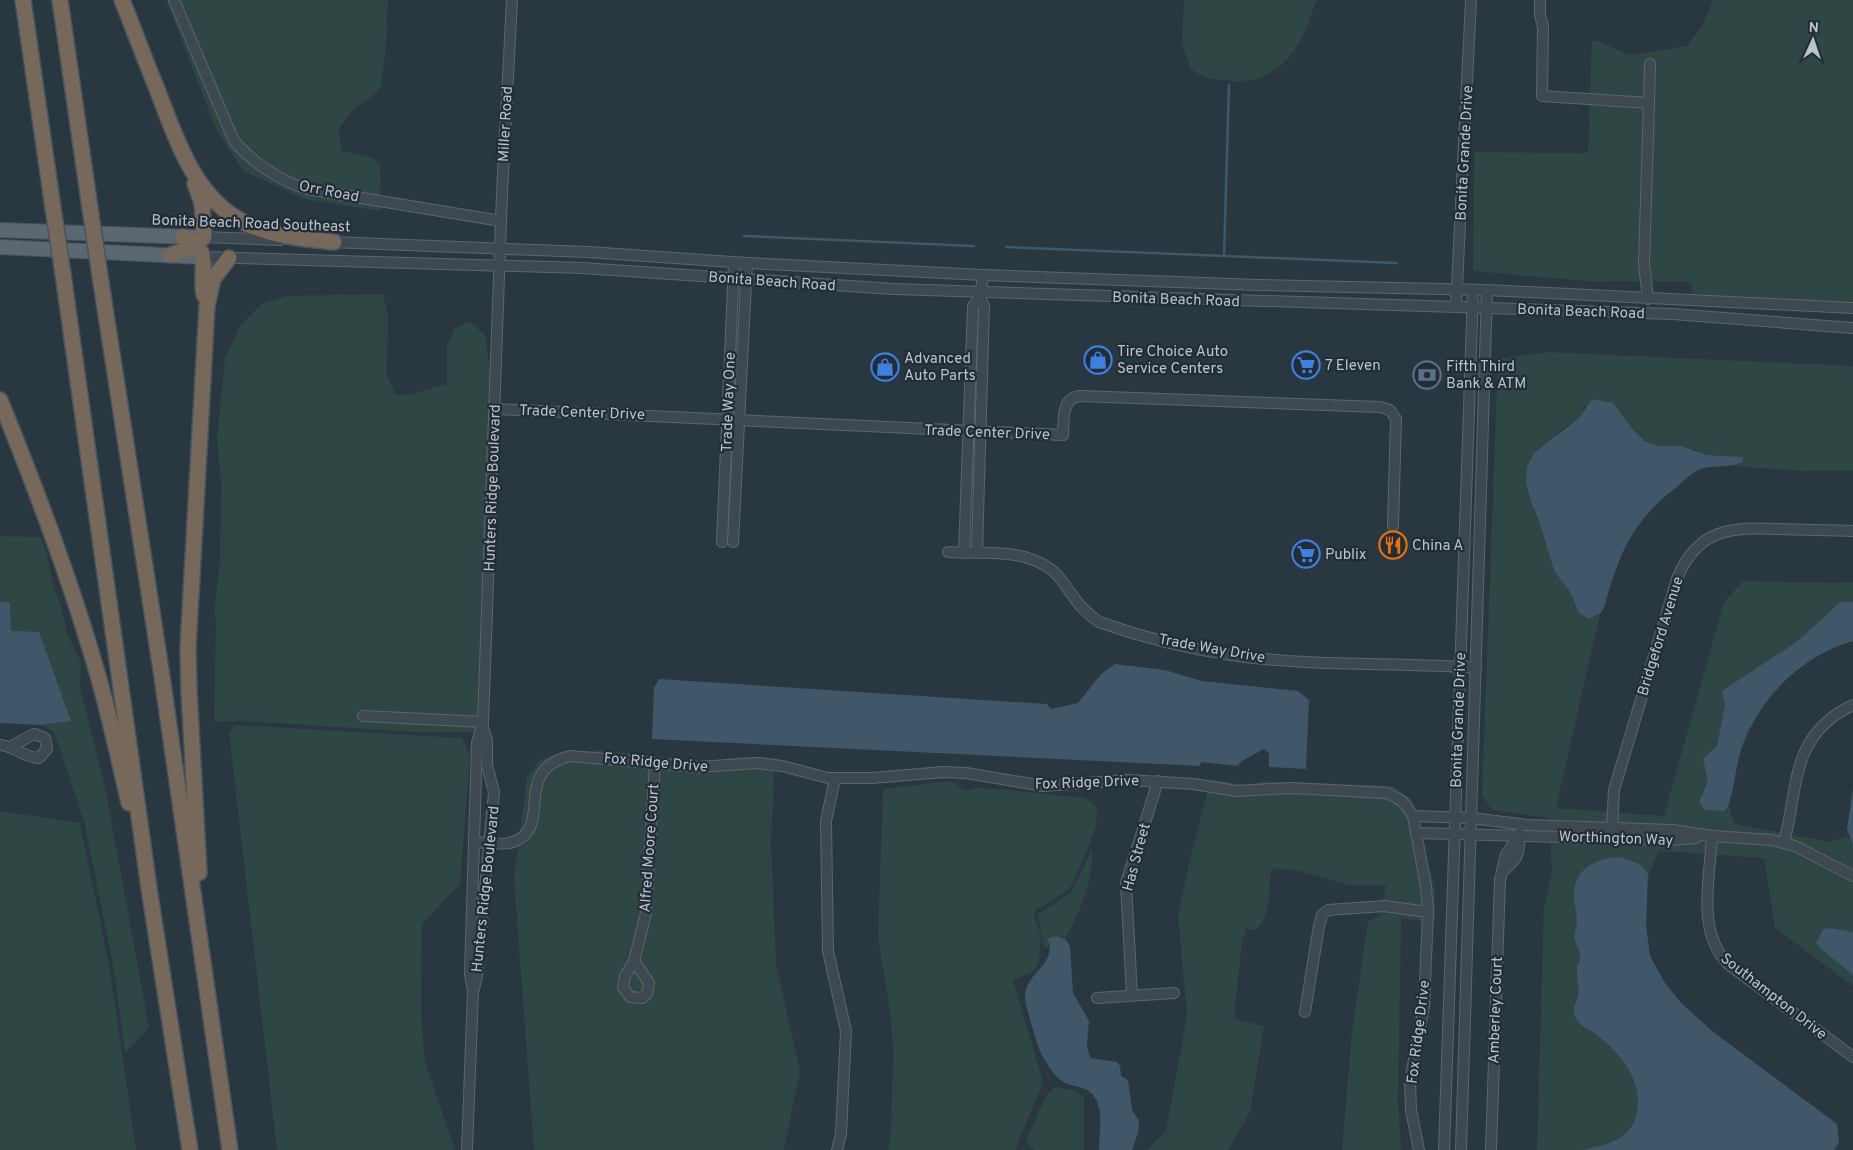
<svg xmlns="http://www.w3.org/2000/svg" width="1853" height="1150" viewBox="0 0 1853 1150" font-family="Overpass,sans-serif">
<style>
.green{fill:#2e4644}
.water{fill:#405769}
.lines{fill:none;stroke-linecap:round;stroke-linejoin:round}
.stream{stroke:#405769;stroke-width:2.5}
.minor-casing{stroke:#5b666e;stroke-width:12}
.major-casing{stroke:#4a545d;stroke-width:16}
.highway-casing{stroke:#48535b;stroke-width:18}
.minor{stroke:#3d4851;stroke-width:10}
.major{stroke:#5b6871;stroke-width:14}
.highway{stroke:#76685b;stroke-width:15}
.highway-bridge-casing{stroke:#48535b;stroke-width:18;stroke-linecap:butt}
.highway-bridge{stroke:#76685b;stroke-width:15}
.labels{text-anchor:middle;stroke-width:4.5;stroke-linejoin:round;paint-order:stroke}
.street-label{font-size:15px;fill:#bac3cb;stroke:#222d37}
.poi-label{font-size:15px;fill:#bac3cb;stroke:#222d37;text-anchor:start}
</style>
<rect width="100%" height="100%" fill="#293741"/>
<g class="green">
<path d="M166 0H388L386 48 381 85 375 94 352 111 338 130 342 151 367 156 380 163 381 211 305 199 243 171 216 129Z"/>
<path d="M1184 0H1317C1312 9 1310 19 1306 29 1293 61 1268 83 1233 81 1215 80 1204 79 1190 68L1182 43Z"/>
<path d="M1713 0H1853V304L1693 296 1691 282 1587 281 1473 271 1474 152 1588 153 1592 41H1598L1629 55 1687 46 1702 26Z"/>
<path d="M383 294 388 316 387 376 396 395 412 394 447 384V345L455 328 470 322 485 335 493 392 481 610 480 732H416L242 721 214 722 216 620 214 616 220 559 221 483 217 437 225 358 240 326 261 304 286 296Z"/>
<path d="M1547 352 1853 366V471H1807L1731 466 1738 464 1743 457 1707 455 1693 449 1658 446 1645 441 1634 431 1613 403 1586 405 1579 418 1560 431 1527 467 1526 483 1531 502 1539 521 1554 571 1570 592 1579 613 1595 617 1600 614 1556 808 1664 816 1724 602 1743 581 1853 583V641C1790 658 1744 717 1734 780 1731 801 1726 804 1735 824L1830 842 1848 836 1853 846V986L1775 928 1764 858 1659 851C1647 876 1647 882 1647 910 1646 924 1646 941 1650 955 1666 1013 1789 1085 1837 1124L1839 1142 1834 1150H1537L1544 908 1552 871 1549 818 1492 810 1482 795 1498 359Z"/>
<path d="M0 536 40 537 47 554 54 588 60 603 68 636 81 662 80 688 106 792 149 1028 125 1053 114 969 84 822 54 732 41 725 71 721 11 631 10 603 0 602Z"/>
<path d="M235 725 462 738 470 757 460 884 422 924 421 1012 425 1062 455 1150H277L229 732Z"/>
<path d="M564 751H611L710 762 742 757 775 758 771 843 776 964 800 1071 784 1150H534L514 878 527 777 540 760Z"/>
<path d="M1211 779 1244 785 1266 781 1394 786 1412 800 1435 889V921L1401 919 1398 1100 1401 1150H1342L1352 1033 1368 922 1379 916 1386 885H1348L1299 871 1275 868 1271 872C1269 889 1271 920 1255 930L1246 928 1242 941 1234 1019 1264 1026 1250 1112 1228 1150H1147L1166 1131 1187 1016 1178 915 1189 863Z"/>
<path d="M951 781 966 791 976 788 998 789 1085 798 1093 803 1097 809 1096 826 1085 856 1069 890 1036 910 1034 917 1041 935 1039 962 1035 970 1013 980 1043 1082 1015 1150H888L891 1136 893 1054 891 1018 878 937 883 789Z"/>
<path d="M0 811 80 823 110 970 136 1150H0Z"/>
<path d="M1092 849C1095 877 1079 915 1065 939L1062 937 1044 949C1044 939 1037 920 1039 913L1071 893Z"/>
<path d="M1055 1087 1075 1090 1084 1098V1150H1034L1027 1143V1138L1047 1094Z"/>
</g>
<g class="water">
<path d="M1592 399 1613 403 1634 431 1645 441 1658 446H1681L1707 455 1743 457V462C1729 469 1712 464 1698 470 1690 474 1682 483 1674 489 1630 524 1619 555 1604 608L1600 614 1589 619 1579 613 1570 592 1554 571 1539 521 1531 502 1526 483 1527 467 1534 453 1579 418Z"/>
<path d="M0 602H10L11 631 39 632 71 721 41 725 0 723Z"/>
<path d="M1840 602H1853V641C1802 655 1758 699 1741 749 1735 768 1735 789 1727 808L1724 811 1705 810 1699 802 1708 781 1703 759 1717 746 1725 705 1722 691 1798 641Z"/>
<path d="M1115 664 1165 670 1202 681 1298 691 1309 700 1306 769 1269 767V753L1264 749 1242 761 1237 766 1201 762 1200 766 652 739 654 688 659 679 1047 704 1051 709 1078 703 1101 674Z"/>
<path d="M1853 789V846L1847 829Z"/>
<path d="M1620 857 1640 864 1648 874 1646 925 1650 956 1665 983 1682 1004 1712 1031 1837 1124 1839 1142 1834 1150H1582C1606 1145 1632 1140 1637 1112 1643 1081 1621 1054 1598 1036 1590 1029 1579 1026 1575 1017 1572 1010 1575 1005 1577 999 1581 989 1576 979 1577 969 1577 965 1580 962 1580 958 1581 951 1577 947 1575 940 1573 935 1577 927 1577 922 1577 912 1573 902 1574 892 1576 866 1599 858 1620 857Z"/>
<path d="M1831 928 1853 932V975L1820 948 1816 943 1823 929Z"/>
<path d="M1054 936C1062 937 1067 939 1070 947L1073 993 1089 1021 1087 1044 1090 1058 1117 1062 1120 1066 1121 1076 1128 1080 1132 1110 1139 1121 1138 1133 1132 1150H1099C1099 1137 1102 1121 1099 1108 1093 1082 1075 1091 1059 1079 1053 1074 1043 1058 1040 1051 1037 1043 1024 1003 1025 996 1026 972 1057 965 1048 939Z"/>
</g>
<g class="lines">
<g class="stream">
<path d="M744 236 974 246"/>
<path d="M1006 247 1397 263"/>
<path d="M1224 256 1229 85"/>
</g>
<g class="minor-casing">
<g id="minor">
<path d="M174 0 234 141C252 162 280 181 307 189L501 221"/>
<path d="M1540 0V15L1543 27 1542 96 1649 103 1644 264 1648 299"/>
<path d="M1649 103 1650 64"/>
<path d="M204 237 280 240"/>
<path d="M330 242 588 252 747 263 983 275 1259 285 1487 290 1853 308"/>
<path d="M203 257 582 268 894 289 1673 314 1853 328"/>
<path d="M1456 306 1471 0"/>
<path d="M495 409 1063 435C1064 420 1061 398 1080 396L1380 407 1390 410 1396 419 1393 526"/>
<path d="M722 542 734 262"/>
<path d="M733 542 747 263"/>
<path d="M948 552C983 554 1032 547 1058 576 1073 594 1078 608 1099 622 1141 637 1186 648 1231 655 1312 667 1395 662 1476 668"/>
<path d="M964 553 973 306 980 297"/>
<path d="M977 553 984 306 980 297 983 275"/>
<path d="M363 716 483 722"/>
<path d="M0 745C15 746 24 758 39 758L47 749 45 738 34 734 10 747"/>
<path d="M835 778 826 821 828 951 846 1031 841 1134 837 1150"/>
<path d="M1413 816 1472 818 1527 825 1672 830 1712 836 1772 840 1795 846 1853 876"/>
<path d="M1612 828 1614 790 1677 579C1697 528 1732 527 1780 529 1804 530 1829 530 1853 531"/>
<path d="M1416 833 1671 840 1696 838"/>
<path d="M1712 836C1710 878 1696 931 1728 964L1853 1057"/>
<path d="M474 842C485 842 502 846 513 842 555 827 510 771 570 756L698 767 758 763 782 766 828 778H872L943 772 966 773 1043 786 1127 780 1194 784 1236 791 1291 788 1387 793 1397 798 1404 803 1413 816 1426 886 1428 912 1424 1006 1410 1081 1411 1110 1419 1150"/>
<path d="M1784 842C1799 788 1789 735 1853 705"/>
<path d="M1504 870C1521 855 1518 854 1520 833"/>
<path d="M634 961 646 913 655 763"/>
<path d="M634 961 649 983 647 994 642 998 630 997 623 987 625 976Z"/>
<path d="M474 989 477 976 494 792 487 765V740L483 728"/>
<path d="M1132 995 1126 883 1158 781"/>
<path d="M1097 998 1174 993"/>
<path d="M1305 1012 1319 926 1322 915 1328 910 1384 906 1428 912"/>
<path d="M467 1150 473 991 470 974 477 743 483 722 502 193 512 0"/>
<path d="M1444 1150 1473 290"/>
<path d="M1461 1150 1487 290"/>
<path d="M1491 1150 1500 880 1506 854 1519 836"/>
</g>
</g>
<g class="major-casing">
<g id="major">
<path d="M0 230 193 237"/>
<path d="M0 247 203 257"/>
</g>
</g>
<g class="highway-casing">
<g id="highway">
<path d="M23 0 53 208"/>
<path d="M60 0 90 208"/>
<path d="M122 0C134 30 145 60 157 89 176 138 194 198 245 223 273 237 304 239 334 242"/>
<path d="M183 237C214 251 199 269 204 295"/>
<path d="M170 255 188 249 204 237 202 203 195 184"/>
<path d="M63 274 150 895 190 1150"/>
<path d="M100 276 161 670 230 1150"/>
<path d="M0 400C35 486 68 573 94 662 108 708 118 756 129 803"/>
<path d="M199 873 189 691 188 648 207 306 213 279 229 258"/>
</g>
</g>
<use href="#minor" class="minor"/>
<use href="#major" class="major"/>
<use href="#highway" class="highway"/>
<g class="highway-bridge-casing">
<g id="highway-bridge">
<path d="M53 208 63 274"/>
<path d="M90 208 100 276"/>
</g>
</g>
<use href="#highway-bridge" class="highway-bridge"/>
</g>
<defs>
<g id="shop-ring" transform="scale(1.4375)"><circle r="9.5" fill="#222d37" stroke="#3f7fe0" stroke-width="1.5"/><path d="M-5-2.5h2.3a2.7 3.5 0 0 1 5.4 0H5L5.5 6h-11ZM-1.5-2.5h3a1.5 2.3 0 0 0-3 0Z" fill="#3f7fe0"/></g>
<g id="supermarket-ring" transform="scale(1.4375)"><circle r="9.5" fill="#222d37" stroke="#3f7fe0" stroke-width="1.5"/><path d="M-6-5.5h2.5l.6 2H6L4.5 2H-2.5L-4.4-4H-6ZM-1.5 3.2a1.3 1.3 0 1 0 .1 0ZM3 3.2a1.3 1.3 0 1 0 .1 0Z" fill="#3f7fe0"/></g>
<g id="bank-ring" transform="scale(1.4375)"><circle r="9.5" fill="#222d37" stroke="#5c6f8a" stroke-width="1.5"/><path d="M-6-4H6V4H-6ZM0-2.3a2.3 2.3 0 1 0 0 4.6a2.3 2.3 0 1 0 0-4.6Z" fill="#5c6f8a"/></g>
<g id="restaurant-ring" transform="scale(1.4375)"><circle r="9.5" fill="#222d37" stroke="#e8710a" stroke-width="1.5"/><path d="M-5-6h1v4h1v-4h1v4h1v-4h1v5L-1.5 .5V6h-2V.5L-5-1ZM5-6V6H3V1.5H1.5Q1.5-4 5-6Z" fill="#e8710a"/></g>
</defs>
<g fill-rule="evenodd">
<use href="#shop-ring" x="1098" y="360"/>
<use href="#supermarket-ring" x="1306" y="365"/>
<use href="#shop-ring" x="885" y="367"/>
<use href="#bank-ring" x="1427" y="375"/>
<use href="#restaurant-ring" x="1393" y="545"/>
<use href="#supermarket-ring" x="1306" y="554"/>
</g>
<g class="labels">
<g class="street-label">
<text transform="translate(505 124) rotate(-87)" y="5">Miller Road</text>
<text transform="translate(1464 153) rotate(-87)" y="5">Bonita Grande Drive</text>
<text transform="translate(329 191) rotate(11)" y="5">Orr Road</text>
<text transform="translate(251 223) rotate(2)" y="5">Bonita Beach Road Southeast</text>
<text transform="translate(772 281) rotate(4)" y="5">Bonita Beach Road</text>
<text transform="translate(1176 299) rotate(2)" y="5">Bonita Beach Road</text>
<text transform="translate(1581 311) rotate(2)" y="5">Bonita Beach Road</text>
<text transform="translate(728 402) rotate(-88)" y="5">Trade Way One</text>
<text transform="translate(582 412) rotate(2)" y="5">Trade Center Drive</text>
<text transform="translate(987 432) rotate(2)" y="5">Trade Center Drive</text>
<text transform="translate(492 488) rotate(-88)" y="5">Hunters Ridge Boulevard</text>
<text transform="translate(1660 636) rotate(-73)" y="5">Bridgeford Avenue</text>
<text transform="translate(1212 648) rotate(10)" y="5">Trade Way Drive</text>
<text transform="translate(1458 720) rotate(-88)" y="5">Bonita Grande Drive</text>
<text transform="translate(656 762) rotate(5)" y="5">Fox Ridge Drive</text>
<text transform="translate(1087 782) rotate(-2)" y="5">Fox Ridge Drive</text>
<text transform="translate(1616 838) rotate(2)" y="5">Worthington Way</text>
<text transform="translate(649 848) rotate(-86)" y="5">Alfred Moore Court</text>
<text transform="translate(1136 857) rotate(-75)" y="5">Has Street</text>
<text transform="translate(485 889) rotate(-84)" y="5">Hunters Ridge Boulevard</text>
<text transform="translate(1774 996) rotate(38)" y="5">Southampton Drive</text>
<text transform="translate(1495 1010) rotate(-88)" y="5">Amberley Court</text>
<text transform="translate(1418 1032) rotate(-83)" y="5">Fox Ridge Drive</text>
</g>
<g class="poi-label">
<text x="1117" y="356">Tire Choice Auto<tspan x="1117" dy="17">Service Centers</tspan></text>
<text x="904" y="363">Advanced<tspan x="904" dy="17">Auto Parts</tspan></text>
<text x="1325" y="370">7 Eleven</text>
<text x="1446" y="371">Fifth Third<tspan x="1446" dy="17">Bank &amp; ATM</tspan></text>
<text x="1412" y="550">China A</text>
<text x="1325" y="559">Publix</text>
</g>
</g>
<g transform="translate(1813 40) rotate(3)" stroke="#222d37" stroke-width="4" paint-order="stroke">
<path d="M0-4L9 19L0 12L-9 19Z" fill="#bac3cb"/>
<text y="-8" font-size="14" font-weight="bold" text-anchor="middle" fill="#bac3cb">N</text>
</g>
</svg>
